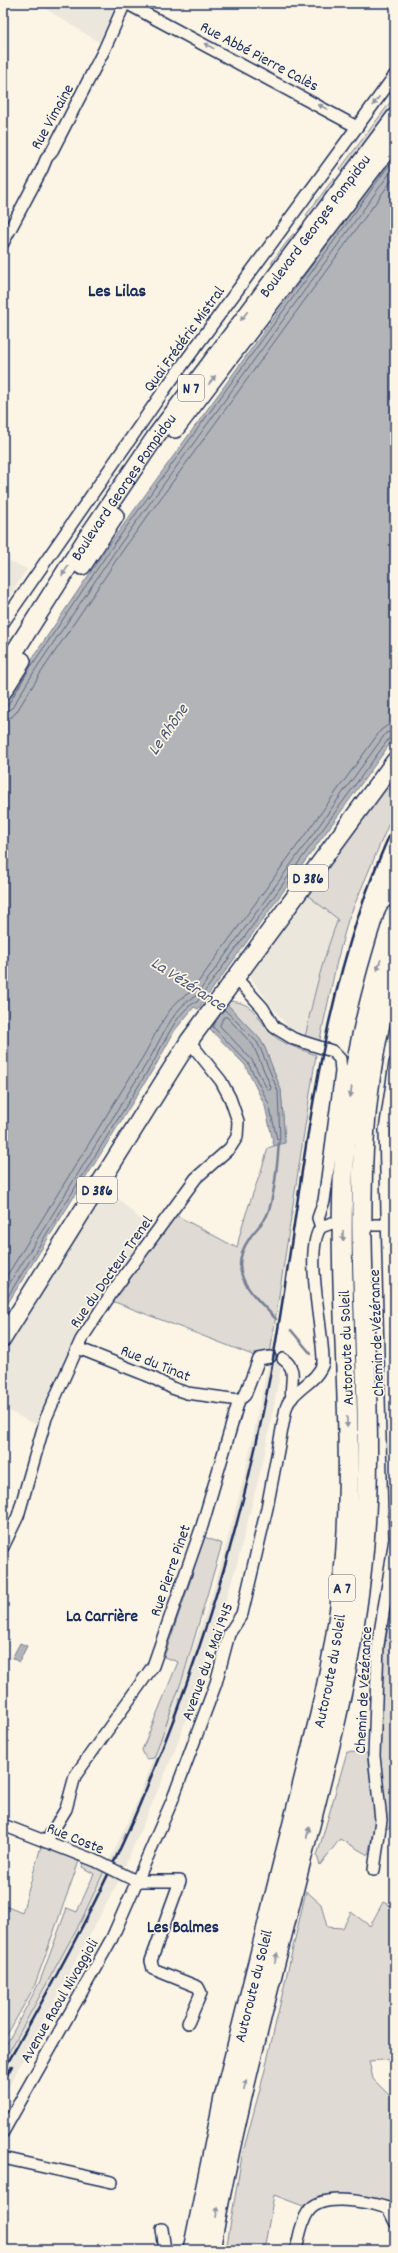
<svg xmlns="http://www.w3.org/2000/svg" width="398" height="2253" viewBox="0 0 398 2253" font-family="Dekko,sans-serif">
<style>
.built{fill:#ece7dc}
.green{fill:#dfdbd4;stroke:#7d8599}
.water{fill:#b2b4b8;stroke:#767f94}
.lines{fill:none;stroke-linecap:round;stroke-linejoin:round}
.shore{stroke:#576482;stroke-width:1}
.stream{stroke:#767f94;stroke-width:2.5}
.street-casing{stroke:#1b2f5e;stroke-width:14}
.primary-casing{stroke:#1b2f5e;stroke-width:20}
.highway-casing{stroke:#1b2f5e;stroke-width:22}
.street{stroke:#fcf5e5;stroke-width:11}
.primary{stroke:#fcf5e5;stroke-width:17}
.highway{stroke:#fcf5e5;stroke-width:19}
.rail{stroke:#1b2f5e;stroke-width:2.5}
.street-bridge-casing{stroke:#1b2f5e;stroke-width:14;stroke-linecap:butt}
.street-bridge{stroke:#fcf5e5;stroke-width:11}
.oneway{fill:#8c92a2}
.labels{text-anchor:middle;stroke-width:3.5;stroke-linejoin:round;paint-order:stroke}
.shield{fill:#fcf5e5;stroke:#5e6a86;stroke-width:1}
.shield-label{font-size:15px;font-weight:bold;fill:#1b2f5e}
.street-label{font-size:16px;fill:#1b2f5e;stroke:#fcf5e5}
.water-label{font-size:17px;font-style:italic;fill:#485779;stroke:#fcf5e5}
.neighbourhood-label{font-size:17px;font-weight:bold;fill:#1b2f5e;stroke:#fcf5e5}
.quarter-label{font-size:18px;font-weight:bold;fill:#1b2f5e;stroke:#fcf5e5}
</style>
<rect width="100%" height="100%" fill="#fcf5e5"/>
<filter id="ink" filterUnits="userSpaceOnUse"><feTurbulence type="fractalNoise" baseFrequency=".025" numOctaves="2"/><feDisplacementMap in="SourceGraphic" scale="8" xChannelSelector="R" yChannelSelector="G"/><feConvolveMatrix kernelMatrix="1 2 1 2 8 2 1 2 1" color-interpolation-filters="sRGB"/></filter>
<g filter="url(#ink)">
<g class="built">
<path d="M50 3H115L117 5 107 31 100 43 46 9Z"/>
<path d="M3 558 27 569 3 606Z"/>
<path d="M307 895 338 919 327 949 310 1010V1023L304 1039 294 1033 282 1020 255 984 251 978V971Z"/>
<path d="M106 1186 153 1232 50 1396 36 1425 3 1408V1348Z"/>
<path d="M269 1361 282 1363 265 1452 237 1564 197 1689 174 1753 118 1882 3 2097V2063L82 1919 136 1804 183 1677 212 1594 227 1541 245 1473Z"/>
</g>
<g class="green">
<path d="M395 96V104L344 172 340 169Z"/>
<path d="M334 178 336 181 309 217 306 215Z"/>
<path d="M293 234 296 235 273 265 271 263Z"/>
<path d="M395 774V809L348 920 337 961 319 1044 304 1039C308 1029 308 1019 311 1009 318 978 327 948 338 919L307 895Z"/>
<path d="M224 1001C259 1000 256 1023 278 1039 289 1046 303 1050 316 1055L270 1354 255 1356 112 1301 174 1214 237 1248C243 1214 259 1182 268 1148L285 1142 281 1090 265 1048 260 1039Z"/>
<path d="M202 1536 222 1544 183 1677 154 1758 146 1759 142 1750 178 1662 164 1657 192 1576Z"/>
<path d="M395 1589V1824L385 1830 378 1760 382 1661Z"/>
<path d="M347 1752 367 1753 376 1819 368 1855 340 1839 320 1865 317 1856Z"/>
<path d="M41 1846 79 1861 34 1987 3 2042V1905L22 1913Z"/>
<path d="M84 1862 104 1871 82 1919 3 2063V2051L40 1981 67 1908 77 1912 94 1874 82 1867Z"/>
<path d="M306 1891 321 1904 327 1927 343 1928 351 1912 370 1926 383 1902 395 1908V2059L369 2061 373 2079 391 2097 390 2142 395 2146V2204L349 2194 320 2196 303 2206 274 2195 264 2250H226L242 2156 264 2074Z"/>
</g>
<g class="water">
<path d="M395 151V737L198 1009 194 1007 175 1030 157 1063 3 1311V706L27 666 111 542Z"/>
<path d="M224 1001 260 1039 265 1048 281 1090 285 1143 274 1146 265 1106 245 1065 207 1026Z"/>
<path d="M20 1643 27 1646 19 1662 12 1658Z"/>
</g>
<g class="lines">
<g class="shore">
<path d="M3 708 8 705 30 668 114 544 395 157"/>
<path d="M3 713 12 708 35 670 118 547 395 166"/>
<path d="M3 719 12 717 17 711 40 674 123 550 395 176"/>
<path d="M224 1017H227L253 1045 271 1087 270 1090 267 1089 252 1060 220 1026Z"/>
<path d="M216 1021 213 1027 248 1063 269 1104 277 1139 280 1140 278 1091 261 1050 257 1042 224 1009"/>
<path d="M3 1282 144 1055C156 1034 168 1003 191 992L381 730 388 725 395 724"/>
<path d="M3 1294 150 1058C160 1040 175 1005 195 997L386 733 395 730"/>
<path d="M3 1304 154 1061C163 1045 179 1007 197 1002L390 737 395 735"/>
</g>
<g class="stream">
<path d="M276 1319C254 1295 225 1274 249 1239 254 1231 261 1225 266 1217 274 1203 278 1158 279 1142"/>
<path d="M291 1330 311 1354"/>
</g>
<g class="street-casing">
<g id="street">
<path d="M126 3 357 127"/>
<path d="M3 243 42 169 47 157 51 153 104 50 125 3"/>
<path d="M3 623 165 389 395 75"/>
<path d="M235 977 263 1008 274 1027 294 1039 332 1051 340 1059 341 1072 324 1201 318 1218 321 1227"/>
<path d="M374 1225H387"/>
<path d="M78 1348 151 1377 172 1388 187 1393 239 1400 245 1395 259 1359 270 1357"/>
<path d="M283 1359C299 1370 289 1383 292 1398"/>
<path d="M3 1547 18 1516 46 1418 81 1340 113 1291 196 1178 230 1148 237 1137 238 1121 230 1098 221 1081 189 1041"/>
<path d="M3 1825 96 1861"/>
<path d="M46 1842 66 1809 75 1776 153 1666 202 1526 239 1400"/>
<path d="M374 1870 381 1820 374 1756 378 1645 395 1539 385 1130 395 1063"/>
<path d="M130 1878 136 1881H180L151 1961 153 1969 198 1987 201 1993 188 2023"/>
<path d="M3 2132 112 1938 172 1801 216 1683 229 1634 242 1614 267 1508 286 1408C292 1389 317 1383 323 1363 324 1332 303 1250 321 1227L332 1223"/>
<path d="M3 2158 112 2182"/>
<path d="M162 2229 165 2250"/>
<path d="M296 2250C299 2238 301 2222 308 2212 321 2192 368 2202 388 2208L395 2222"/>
</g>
</g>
<g class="primary-casing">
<g id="primary">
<path d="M175 429 395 139"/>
<path d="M82 566 115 516"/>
<path id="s1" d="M3 670 86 539 156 436 395 117"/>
<path d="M3 691 22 661"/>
<path d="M3 1338 189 1041 395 761"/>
</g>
</g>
<g class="highway-casing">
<g id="highway">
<path id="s2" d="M193 2250 224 2098 320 1715C334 1655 344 1593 347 1531 353 1407 337 1284 344 1161 349 1076 369 995 395 915"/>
<path d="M210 2250C233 2121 267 1995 299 1868 324 1771 350 1674 361 1574 385 1373 330 1166 395 969"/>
</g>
</g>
<use href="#street" class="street"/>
<use href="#primary" class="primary"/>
<use href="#highway" class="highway"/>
<g class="rail">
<path d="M3 2071C52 1985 100 1898 139 1806 197 1668 243 1524 270 1376 304 1190 313 997 395 823"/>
<path d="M3 2082 12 2066"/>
</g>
<g class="street-bridge-casing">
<path id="street-bridge" d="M96 1861 128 1877"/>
</g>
<use href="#street-bridge" class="street-bridge"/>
</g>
<defs><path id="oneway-solid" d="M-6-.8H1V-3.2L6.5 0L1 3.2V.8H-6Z"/></defs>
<g class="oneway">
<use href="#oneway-solid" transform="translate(209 46) rotate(-152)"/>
<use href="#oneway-solid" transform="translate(376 101) rotate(127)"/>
<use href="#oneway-solid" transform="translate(323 107) rotate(-152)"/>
<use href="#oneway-solid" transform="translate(244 316) rotate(127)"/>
<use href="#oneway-solid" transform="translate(212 380) rotate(-53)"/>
<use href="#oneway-solid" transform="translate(65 571) rotate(123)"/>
<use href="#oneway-solid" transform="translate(379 965) rotate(108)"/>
<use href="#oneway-solid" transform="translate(351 1092) rotate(98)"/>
<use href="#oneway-solid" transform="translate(343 1236) rotate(90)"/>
<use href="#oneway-solid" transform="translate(347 1422) rotate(89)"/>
<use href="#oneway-solid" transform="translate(308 1832) rotate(-76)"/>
<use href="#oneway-solid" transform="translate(276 1958) rotate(-76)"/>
<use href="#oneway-solid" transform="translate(245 2085) rotate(-76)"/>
<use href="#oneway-solid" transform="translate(217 2212) rotate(-79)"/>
</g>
</g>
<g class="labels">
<g class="shield">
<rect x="178" y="375" width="26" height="26" rx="3"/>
<rect x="288" y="865" width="40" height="26" rx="3"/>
<rect x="77" y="1177" width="40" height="26" rx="3"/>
<rect x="329" y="1575" width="26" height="26" rx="3"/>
</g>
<g class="shield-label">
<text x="191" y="393">N 7</text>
<text x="308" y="883">D 386</text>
<text x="97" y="1195">D 386</text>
<text x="342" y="1593">A 7</text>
</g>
<g class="street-label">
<text transform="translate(260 55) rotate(28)" y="6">Rue Abbé Pierre Calès</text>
<text transform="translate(51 116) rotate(-61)" y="6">Rue Vimaine</text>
<text dy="6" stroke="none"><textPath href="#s1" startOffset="543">Boulevard Georges Pompidou</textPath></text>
<text transform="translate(183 338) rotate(-54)" y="6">Quai Frédéric Mistral</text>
<text dy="6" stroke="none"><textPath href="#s1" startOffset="219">Boulevard Georges Pompidou</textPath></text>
<text transform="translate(110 1271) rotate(-55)" y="6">Rue du Docteur Trenel</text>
<text transform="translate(375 1333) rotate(-92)" y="6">Chemin de Vézérance</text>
<text transform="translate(345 1348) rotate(-92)" y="6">Autoroute du Soleil</text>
<text transform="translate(156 1362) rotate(22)" y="6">Rue du Tinat</text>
<text transform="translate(169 1570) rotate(-71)" y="6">Rue Pierre Pinet</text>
<text transform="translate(206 1661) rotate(-70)" y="6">Avenue du 8 Mai 1945</text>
<text dy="6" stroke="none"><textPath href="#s2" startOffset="595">Autoroute du Soleil</textPath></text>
<text transform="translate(362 1690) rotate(-87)" y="6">Chemin de Vézérance</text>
<text transform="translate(76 1837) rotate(22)" y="6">Rue Coste</text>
<text dy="6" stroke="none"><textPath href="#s2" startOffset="271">Autoroute du Soleil</textPath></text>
<text transform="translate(58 2000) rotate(-60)" y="6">Avenue Raoul Nivaggioli</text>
</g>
<g class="water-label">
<text transform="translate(167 729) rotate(-55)" y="6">Le Rhône</text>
<text transform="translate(189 983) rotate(33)" y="6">La Vézérance</text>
</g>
<g class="neighbourhood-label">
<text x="102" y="1621">La Carrière</text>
<text x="183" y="1932">Les Balmes</text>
</g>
<g class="quarter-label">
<text x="117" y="296">Les Lilas</text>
</g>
</g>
<rect width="398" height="2253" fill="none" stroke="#fcf5e5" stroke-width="16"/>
<rect x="8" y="8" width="382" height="2237" fill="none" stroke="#1b2f5e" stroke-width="1.5" filter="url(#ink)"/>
</svg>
